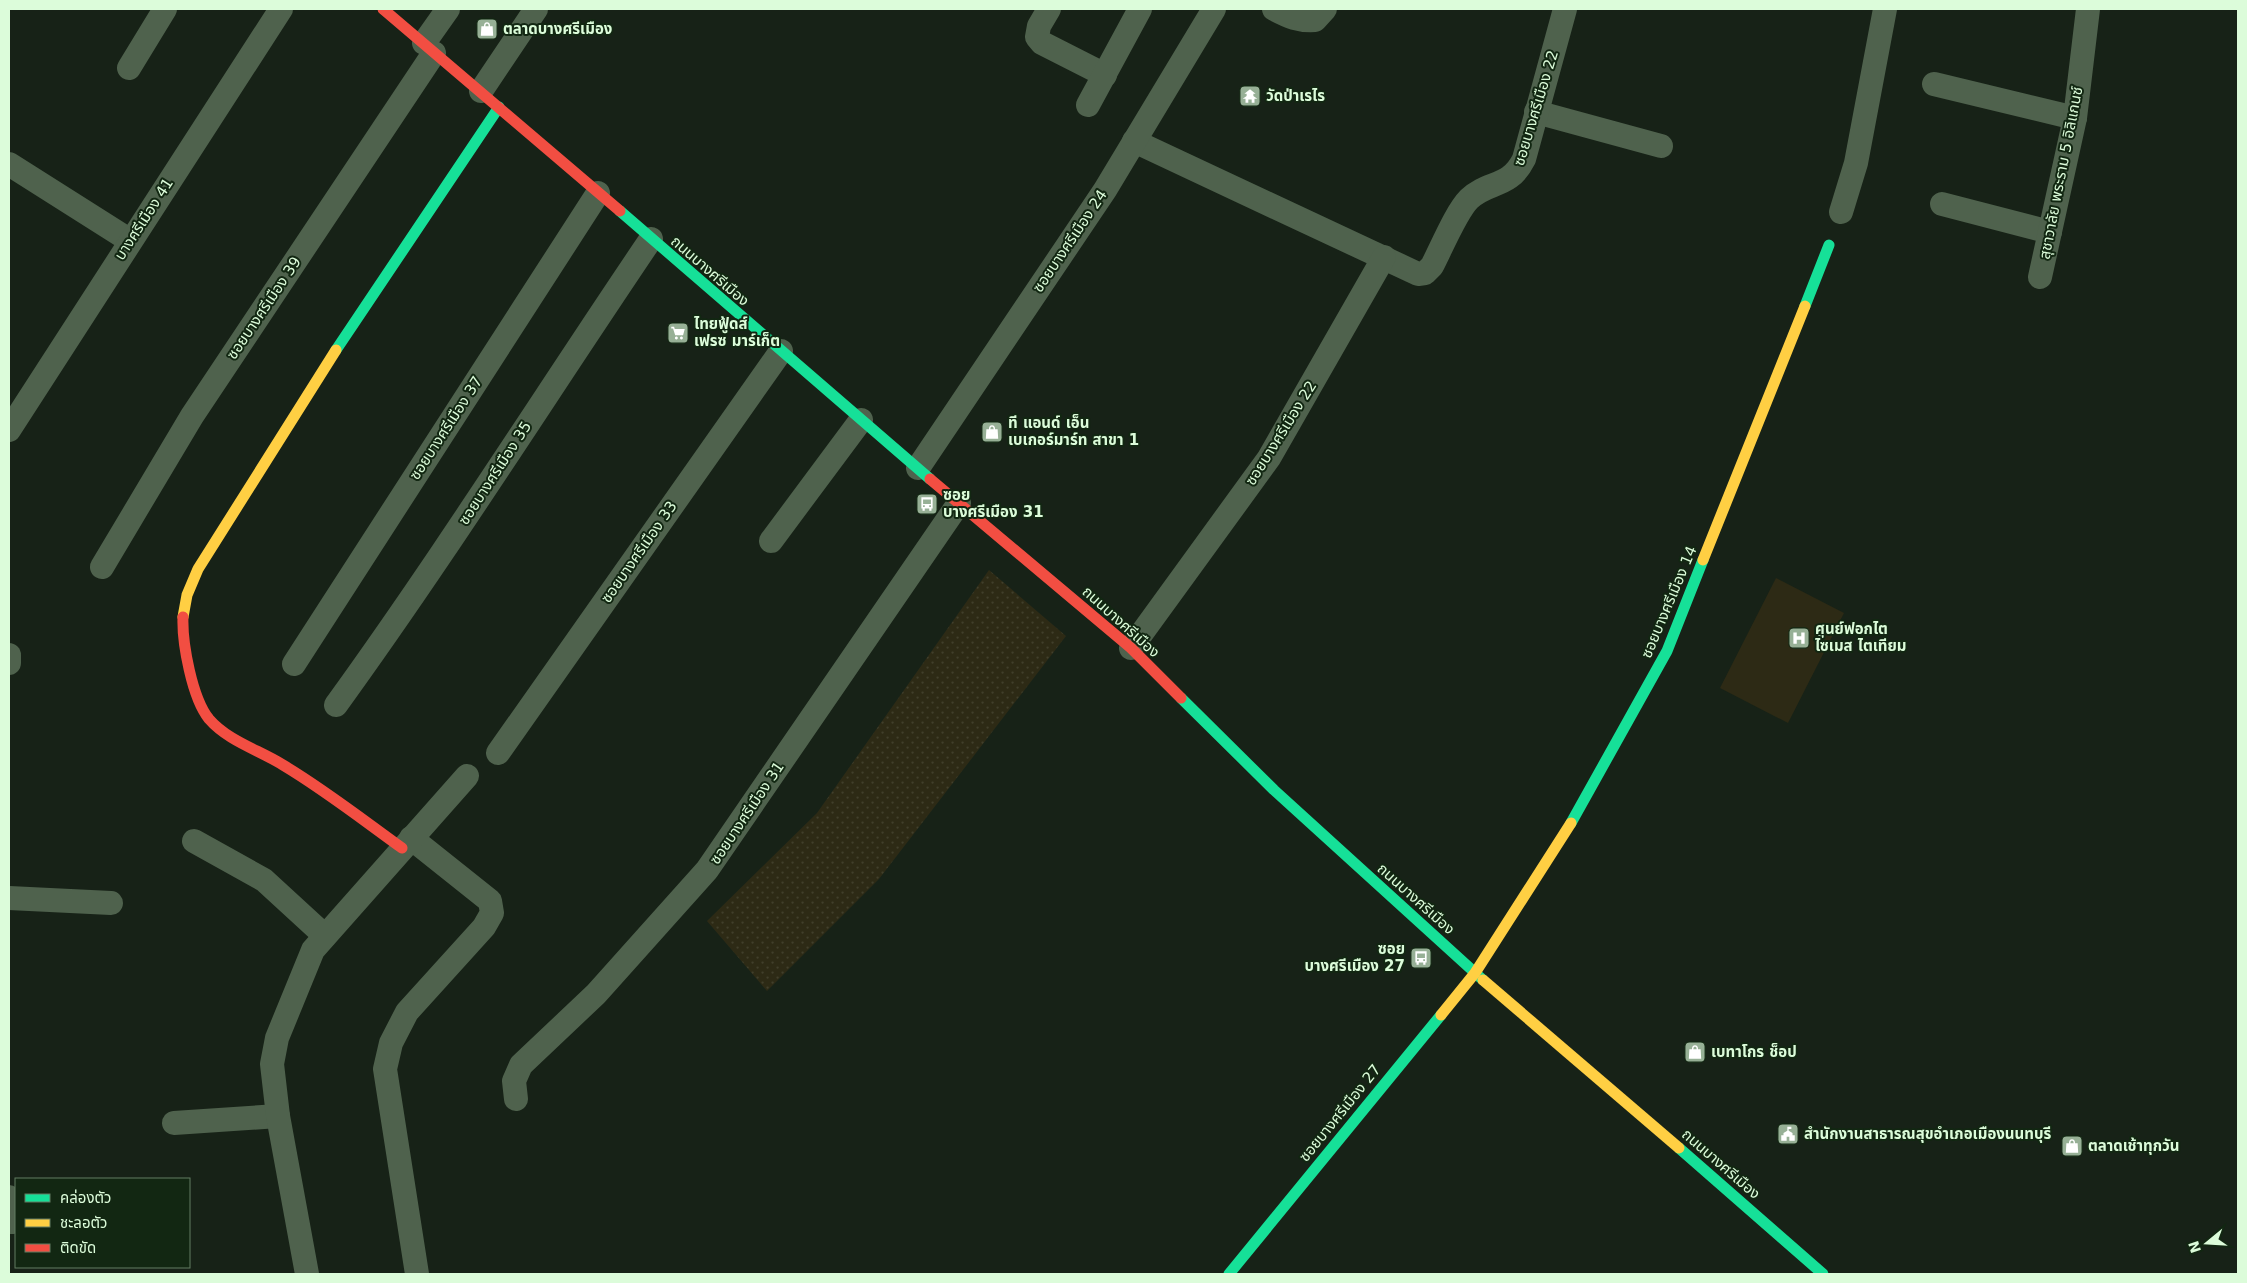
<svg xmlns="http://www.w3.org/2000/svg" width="2247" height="1283" viewBox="0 0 2247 1283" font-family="'DejaVu Sans','Noto Sans Thai',sans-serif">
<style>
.grass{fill:url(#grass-dots)}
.garden{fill:#2d2a15}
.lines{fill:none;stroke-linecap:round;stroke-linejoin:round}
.street{stroke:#4f624d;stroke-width:24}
.fast{stroke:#16e098;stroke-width:11}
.slow{stroke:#ffcf43;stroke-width:11}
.jam{stroke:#f24e42;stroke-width:11}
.labels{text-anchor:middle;stroke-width:4;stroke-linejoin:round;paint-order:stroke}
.poi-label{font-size:15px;font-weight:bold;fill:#dcfcda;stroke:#122712;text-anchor:start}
.street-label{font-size:15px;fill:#dcfcda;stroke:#122712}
</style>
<defs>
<pattern id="grass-dots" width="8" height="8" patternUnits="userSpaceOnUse" patternTransform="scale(1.25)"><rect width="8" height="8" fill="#2d2a15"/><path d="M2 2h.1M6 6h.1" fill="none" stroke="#413f2b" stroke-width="1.8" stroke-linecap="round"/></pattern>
</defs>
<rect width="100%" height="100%" fill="#172217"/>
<path class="grass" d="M989 570 1066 636 879 879 767 991 707 921 817 813Z"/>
<path class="garden" d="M1776 578 1844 613 1788 723 1720 688Z"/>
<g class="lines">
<g class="street">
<path d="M1049 9 1039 26 1037 37 1042 43 1105 75"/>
<path d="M1274 9C1289 17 1299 21 1315 20L1325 9"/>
<path d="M424 43 448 9"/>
<path d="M129 68 165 9"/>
<path d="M1934 84 2075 118"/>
<path d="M481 91 536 9"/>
<path d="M1088 105 1140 9"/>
<path d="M1536 112 1661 146"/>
<path d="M1134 141 1418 274 1425 273 1432 266C1441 249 1456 212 1469 199 1489 180 1509 189 1524 159L1565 9"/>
<path d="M9 164 129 240"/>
<path d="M1942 204 2050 232"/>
<path d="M1841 212 1856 163 1885 9"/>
<path d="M2040 277 2075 118 2088 9"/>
<path d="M9 430 281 9"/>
<path d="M918 468 1105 190 1214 9"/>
<path d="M771 541 861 420"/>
<path d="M102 567 192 416 434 53"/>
<path d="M1131 648 1269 458 1384 257"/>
<path d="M9 655V663"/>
<path d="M294 664 598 193"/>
<path d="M336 705C446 553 546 394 651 239"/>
<path d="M498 753 781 351"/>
<path d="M411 838 490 901 492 913 484 927 407 1012 391 1043 385 1069 417 1274"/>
<path d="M194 841 264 880 325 936"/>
<path d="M9 898 111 903"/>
<path d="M516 1099 514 1081 521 1065 596 994 707 870 959 503"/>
<path d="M174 1123 278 1116"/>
<path d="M9 1197 12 1222H9"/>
<path d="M307 1274 278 1116 272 1064 277 1038 313 950 467 776"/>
</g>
<g class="fast">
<path d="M620 211 930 479"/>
<path d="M1805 306 1829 245"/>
<path d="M336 350 499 107"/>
<path d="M1181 698 1274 790 1483 980"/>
<path d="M1571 823 1667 651 1703 560"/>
<path d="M1679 1148 1823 1274"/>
<path d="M1229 1274 1441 1015"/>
</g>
<g class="slow">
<path d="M1703 560 1805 306"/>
<path d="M183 617 187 595 198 569 336 350"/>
<path d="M1483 980 1679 1148"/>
<path d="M1441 1015 1475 973 1571 823"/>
</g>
<g class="jam">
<path d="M383 9 620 211"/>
<path d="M930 479 1131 648 1181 698"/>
<path d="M183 617C182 643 192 698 209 719 228 741 259 750 283 765 325 790 363 820 402 848"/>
</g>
</g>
<defs>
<g id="shop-square" transform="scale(1.125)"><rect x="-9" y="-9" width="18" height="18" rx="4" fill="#97b096" stroke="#122712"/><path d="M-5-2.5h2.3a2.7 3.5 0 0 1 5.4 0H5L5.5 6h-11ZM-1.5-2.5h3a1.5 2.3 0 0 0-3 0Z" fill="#fff"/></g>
<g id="temple-square" transform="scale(1.125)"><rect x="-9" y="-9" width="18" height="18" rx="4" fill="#97b096" stroke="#122712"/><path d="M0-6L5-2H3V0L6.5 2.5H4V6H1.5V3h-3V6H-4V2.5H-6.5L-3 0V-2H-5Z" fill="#fff"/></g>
<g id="supermarket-square" transform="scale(1.125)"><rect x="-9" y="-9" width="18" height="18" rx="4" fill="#97b096" stroke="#122712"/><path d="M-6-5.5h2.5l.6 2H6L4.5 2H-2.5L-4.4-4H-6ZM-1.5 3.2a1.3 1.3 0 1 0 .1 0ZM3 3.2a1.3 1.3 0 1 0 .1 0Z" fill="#fff"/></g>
<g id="bus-square" transform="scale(1.125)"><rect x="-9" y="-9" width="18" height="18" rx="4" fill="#97b096" stroke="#122712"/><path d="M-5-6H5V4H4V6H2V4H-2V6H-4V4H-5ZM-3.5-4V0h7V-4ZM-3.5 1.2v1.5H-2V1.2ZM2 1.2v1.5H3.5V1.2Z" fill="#fff"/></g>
<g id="hospital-square" transform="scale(1.125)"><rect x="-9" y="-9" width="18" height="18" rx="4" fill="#97b096" stroke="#122712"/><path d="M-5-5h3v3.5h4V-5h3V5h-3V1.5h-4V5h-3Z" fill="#fff"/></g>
<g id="civic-square" transform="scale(1.125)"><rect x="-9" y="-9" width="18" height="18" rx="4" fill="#97b096" stroke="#122712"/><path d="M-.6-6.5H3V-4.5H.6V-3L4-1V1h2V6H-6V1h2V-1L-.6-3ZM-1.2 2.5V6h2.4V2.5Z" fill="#fff"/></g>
</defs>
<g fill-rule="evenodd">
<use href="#shop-square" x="487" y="29"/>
<use href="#temple-square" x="1250" y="96"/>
<use href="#supermarket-square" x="678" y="333"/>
<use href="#shop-square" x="992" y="432"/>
<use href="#bus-square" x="927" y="504"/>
<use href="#hospital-square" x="1799" y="638"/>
<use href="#bus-square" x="1421" y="958"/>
<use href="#shop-square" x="1695" y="1052"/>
<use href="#civic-square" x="1788" y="1134"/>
<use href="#shop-square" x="2072" y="1146"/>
</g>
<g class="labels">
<g class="poi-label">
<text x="503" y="34">ตลาดบางศรีเมือง</text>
<text x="1266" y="101">วัดป่าเรไร</text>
<text x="694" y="329">ไทยฟู้ดส์<tspan x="694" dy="17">เฟรซ มาร์เก็ต</tspan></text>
<text x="1008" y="428">ที แอนด์ เอ็น<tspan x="1008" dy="17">เบเกอร์มาร์ท สาขา 1</tspan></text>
<text x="943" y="500">ซอย<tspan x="943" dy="17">บางศรีเมือง 31</tspan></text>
<text x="1815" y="634">ศูนย์ฟอกไต<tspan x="1815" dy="17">ไซเมส ไตเทียม</tspan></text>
<text x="1405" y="954" text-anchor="end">ซอย<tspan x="1405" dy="17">บางศรีเมือง 27</tspan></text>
<text x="1711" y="1057">เบทาโกร ช็อป</text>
<text x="1804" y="1139">สำนักงานสาธารณสุขอำเภอเมืองนนทบุรี</text>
<text x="2088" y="1151">ตลาดเช้าทุกวัน</text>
</g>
<g class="street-label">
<text transform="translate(1536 108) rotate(-73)" y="5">ซอยบางศรีเมือง 22</text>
<text transform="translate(2061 173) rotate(-79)" y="5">สุชาวาลัย พระราม 5 อิลิแกนซ์</text>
<text transform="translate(144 219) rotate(-57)" y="5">บางศรีเมือง 41</text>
<text transform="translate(1070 241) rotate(-56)" y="5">ซอยบางศรีเมือง 24</text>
<text transform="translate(710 271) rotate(41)" y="5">ถนนบางศรีเมือง</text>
<text transform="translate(264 308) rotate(-56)" y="5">ซอยบางศรีเมือง 39</text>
<text transform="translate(446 428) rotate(-57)" y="5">ซอยบางศรีเมือง 37</text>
<text transform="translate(1281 433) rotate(-58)" y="5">ซอยบางศรีเมือง 22</text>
<text transform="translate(495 473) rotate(-57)" y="5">ซอยบางศรีเมือง 35</text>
<text transform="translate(639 552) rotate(-55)" y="5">ซอยบางศรีเมือง 33</text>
<text transform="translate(1669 602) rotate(-67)" y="5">ซอยบางศรีเมือง 14</text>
<text transform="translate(1121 622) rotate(42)" y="5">ถนนบางศรีเมือง</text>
<text transform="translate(747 813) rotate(-56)" y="5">ซอยบางศรีเมือง 31</text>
<text transform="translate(1416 899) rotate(42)" y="5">ถนนบางศรีเมือง</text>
<text transform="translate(1340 1113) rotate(-51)" y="5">ซอยบางศรีเมือง 27</text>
<text transform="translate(1721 1164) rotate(41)" y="5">ถนนบางศรีเมือง</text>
</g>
</g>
<rect width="2247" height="1283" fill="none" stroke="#dcfcda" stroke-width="20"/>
<rect x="15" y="1178" width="175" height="90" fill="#122712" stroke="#637c62"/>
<rect x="25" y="1194" width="25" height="8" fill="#16e098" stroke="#637c62"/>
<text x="60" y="1203" font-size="15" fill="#dcfcda">คล่องตัว</text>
<rect x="25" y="1219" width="25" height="8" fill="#ffcf43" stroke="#637c62"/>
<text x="60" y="1228" font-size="15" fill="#dcfcda">ชะลอตัว</text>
<rect x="25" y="1244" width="25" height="8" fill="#f24e42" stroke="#637c62"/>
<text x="60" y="1253" font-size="15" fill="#dcfcda">ติดขัด</text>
<g transform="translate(2207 1243) rotate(252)" stroke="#122712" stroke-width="4" paint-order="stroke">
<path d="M0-4L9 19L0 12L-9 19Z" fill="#dcfcda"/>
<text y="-8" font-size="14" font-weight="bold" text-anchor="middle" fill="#dcfcda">N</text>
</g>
</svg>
